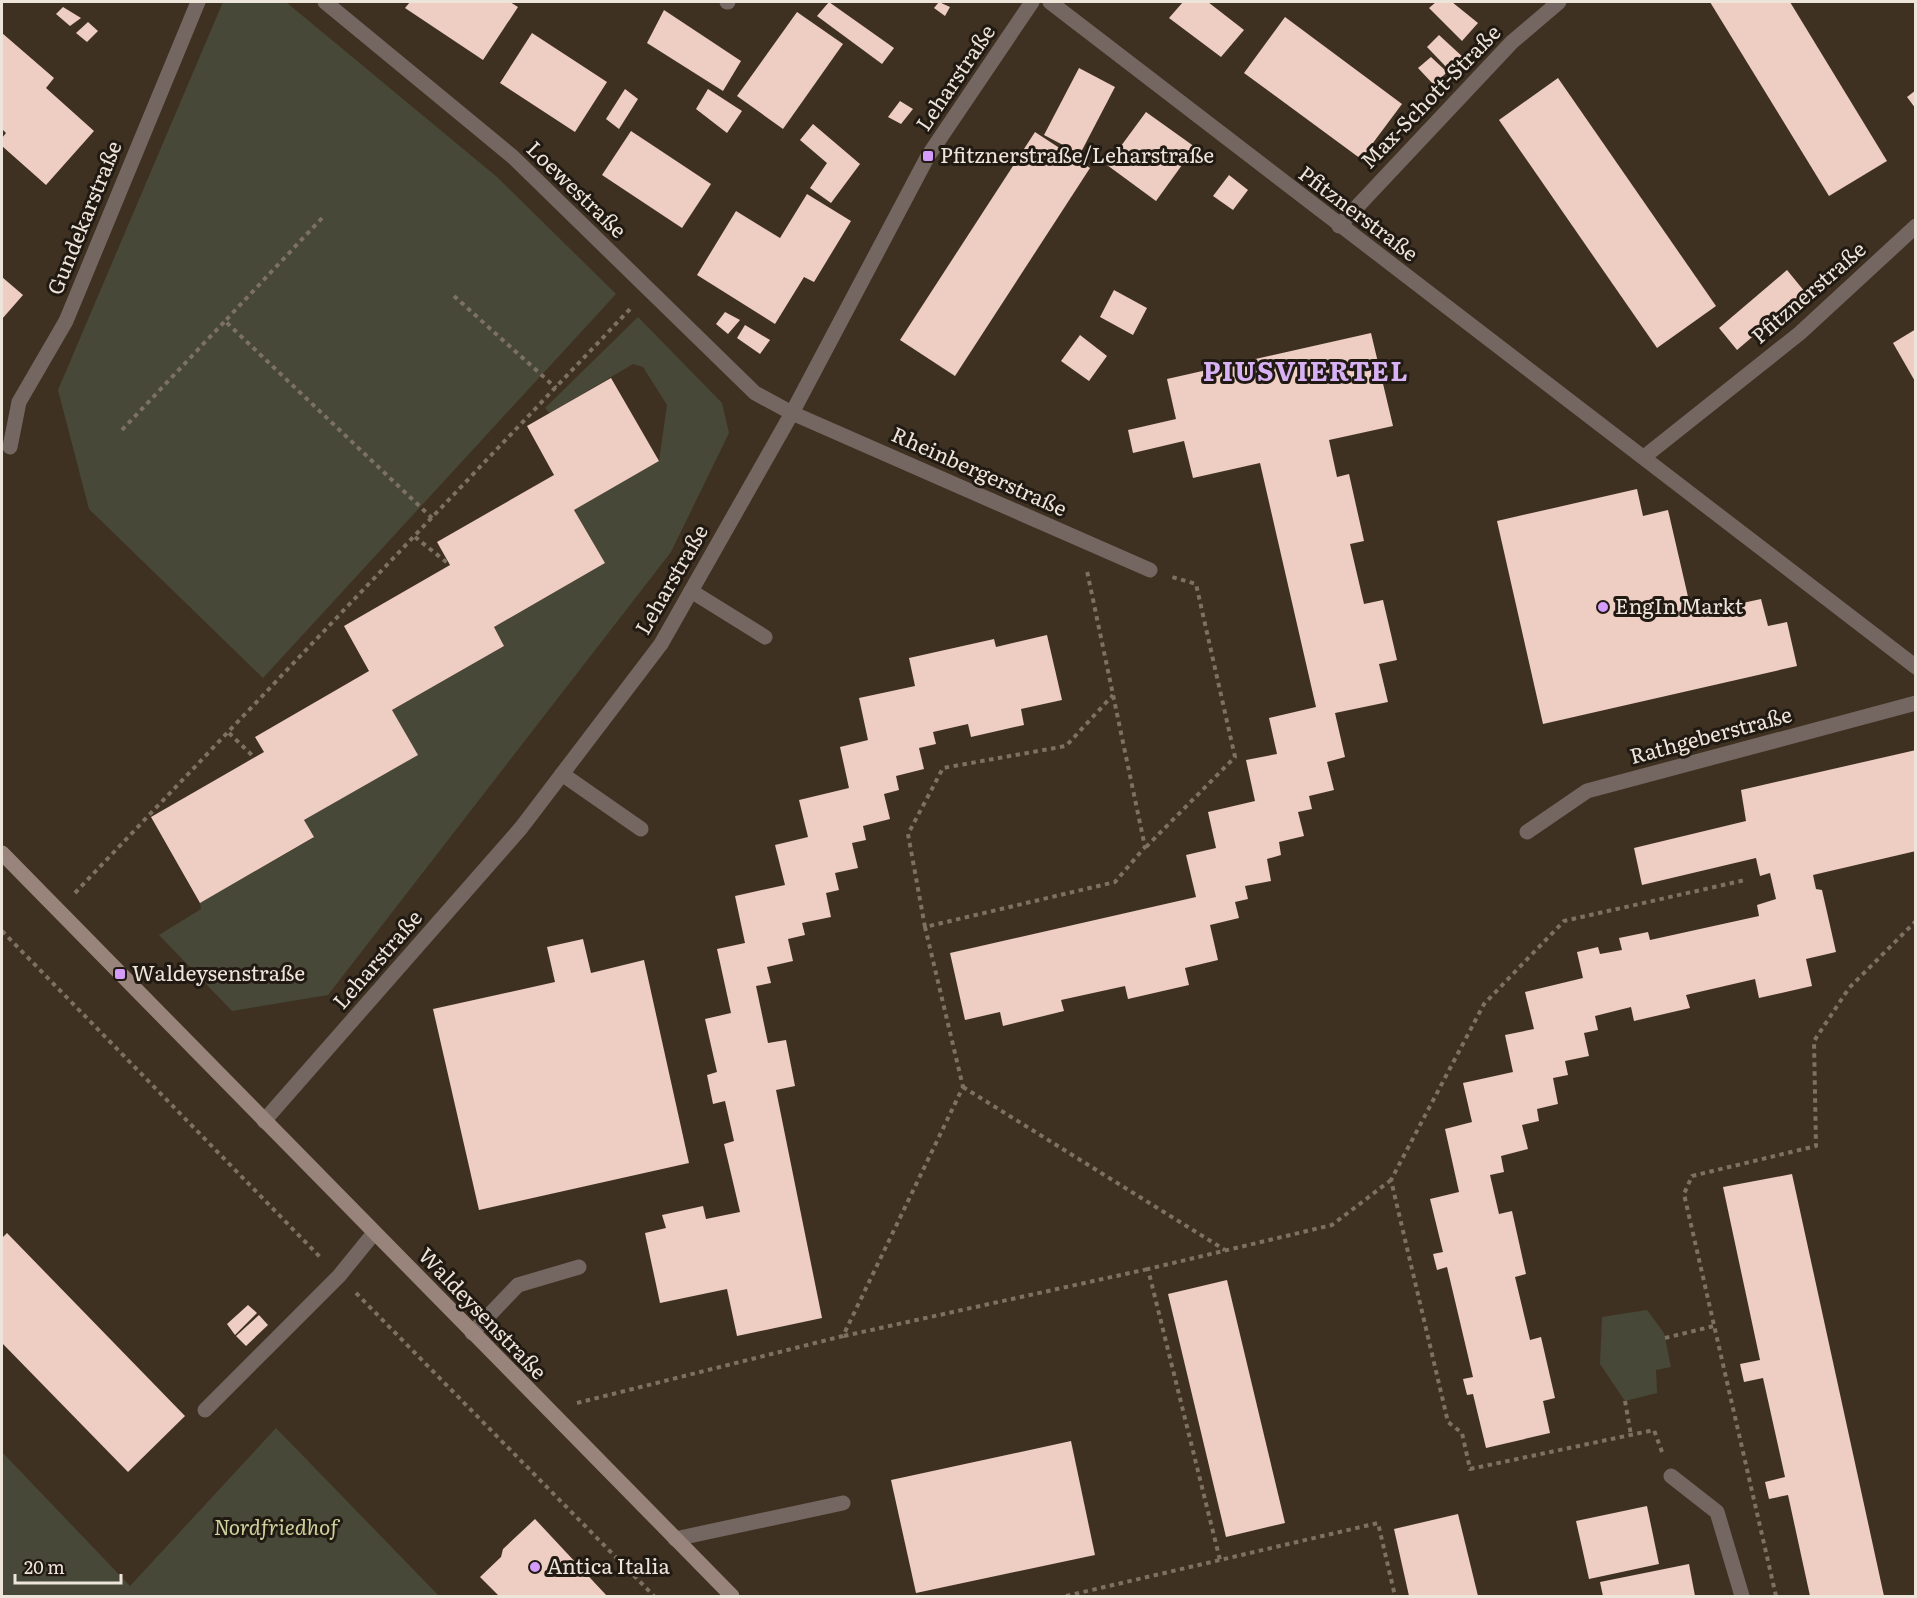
<svg xmlns="http://www.w3.org/2000/svg" width="1917" height="1598" viewBox="0 0 1917 1598" font-family="Literata,serif">
<style>
.green{fill:#474838}
.building{fill:#eecdc2}
.lines{fill:none;stroke-linecap:round;stroke-linejoin:round}
.path{stroke:#7d7163;stroke-width:4;stroke-dasharray:4.5 4.5;stroke-linecap:butt}
.lane{stroke:#746762;stroke-width:15}
.street{stroke:#746762;stroke-width:15}
.secondary{stroke:#98847b;stroke-width:15}
.poi-dot{fill:#d59cfb;stroke:#211a13;stroke-width:2}
.labels{text-anchor:middle;stroke-width:6;stroke-linejoin:round;paint-order:stroke}
.street-label{font-size:21px;fill:#ede4da;stroke:#211a13}
.poi-label{font-size:21px;fill:#ede4da;stroke:#211a13;text-anchor:start}
.park-label{font-size:21px;font-style:italic;fill:#ced29c;stroke:#211a13}
.district-label{font-size:27px;font-weight:bold;letter-spacing:1.5px;fill:#d8b1f4;stroke:#211a13}
</style>
<rect width="100%" height="100%" fill="#3f3121"/>
<g class="green">
<path d="M223 2H286L497 177 616 294 263 678 89 509 58 390Z"/>
<path d="M638 317 722 403 729 433 671 552 328 995 232 1011 159 935 201 909 200 903 313 838 304 820 417 755 392 710 504 646 494 627 605 563 574 510 659 461 667 405 643 367 633 364 550 413 545 408Z"/>
<path d="M1647 1310 1664 1333 1671 1367 1656 1370 1657 1393 1625 1401 1600 1364 1602 1317Z"/>
<path d="M276 1428 439 1596H2V1452L130 1586Z"/>
</g>
<g class="building">
<path d="M410 2H510L518 7 483 60 405 8Z"/>
<path d="M829 2 894 48 882 64 817 16Z"/>
<path d="M939 2 950 7 945 16 934 8Z"/>
<path d="M1183 2H1208L1244 30 1221 57 1169 18Z"/>
<path d="M1436 2H1452L1478 23 1462 41 1429 8Z"/>
<path d="M1710 2H1790L1887 161 1829 196Z"/>
<path d="M63 7 81 18 70 26 56 14Z"/>
<path d="M664 10 741 61 723 91 647 43Z"/>
<path d="M797 12 843 44 783 129 737 96Z"/>
<path d="M1285 17 1402 104 1361 159 1244 73Z"/>
<path d="M88 22 98 31 87 42 76 33Z"/>
<path d="M2 33 54 78 46 88 94 131 46 185 2 146V138L6 133 2 129Z"/>
<path d="M532 33 607 82 575 132 500 83Z"/>
<path d="M1439 35 1465 59 1451 72 1427 47Z"/>
<path d="M1431 57 1447 72 1434 85 1418 68Z"/>
<path d="M1079 68 1115 87 1080 154 1044 135Z"/>
<path d="M1558 78 1716 306 1657 348 1499 120Z"/>
<path d="M625 89 638 99 619 129 606 119Z"/>
<path d="M708 89 742 111 727 133 696 109Z"/>
<path d="M1916 90V109L1907 97Z"/>
<path d="M900 101 913 109 901 124 888 117Z"/>
<path d="M1146 112 1195 147 1156 201 1107 165Z"/>
<path d="M813 124 860 164 831 203 810 188 827 163 800 140Z"/>
<path d="M631 131 711 184 682 228 602 175Z"/>
<path d="M1035 132 1090 168 955 376 900 340Z"/>
<path d="M1229 175 1248 190 1233 210 1213 196Z"/>
<path d="M807 194 851 221 814 282 804 277 775 324 697 275 736 211 780 238Z"/>
<path d="M1787 270 1805 292 1737 350 1719 328Z"/>
<path d="M2 277 23 295 2 319Z"/>
<path d="M1114 290 1147 308 1133 335 1100 317Z"/>
<path d="M725 312 740 320 728 334 716 324Z"/>
<path d="M745 325 770 340 760 354 737 338Z"/>
<path d="M1916 329V383L1893 343Z"/>
<path d="M1371 333 1393 426 1329 440 1337 477 1349 474 1364 541 1350 544 1364 604 1383 600 1397 660 1379 664 1388 702 1335 713 1345 757 1327 762 1334 790 1309 796 1312 809 1298 812 1304 836 1279 842 1281 855 1267 859 1271 881 1245 886 1248 899 1235 902 1239 918 1210 925 1218 960 1185 968 1189 985 1128 999 1125 986 1061 1000 1064 1011 1003 1026 1000 1012 965 1020 950 953 1196 897 1186 855 1216 848 1208 812 1255 801 1246 760 1277 754 1269 718 1316 707 1260 463 1193 478 1184 441 1133 453 1128 430 1176 419 1167 379Z"/>
<path d="M1080 335 1107 356 1089 381 1061 361Z"/>
<path d="M611 378 659 461 574 510 605 563 494 627 504 646 392 710 418 755 304 820 314 837 200 903 151 817 264 752 255 737 369 671 344 626 450 565 437 542 554 475 527 426Z"/>
<path d="M1637 489 1643 516 1668 510 1692 614 1761 599 1768 626 1787 622 1797 666 1543 724 1497 521Z"/>
<path d="M1047 635 1062 700 1021 709 1024 725 971 737 968 724 933 732 936 744 919 748 924 769 896 776 899 790 884 794 890 819 863 826 866 840 852 843 858 868 835 873 839 890 826 893 831 917 802 923 805 935 788 939 793 961 767 967 771 983 756 986 768 1043 786 1040 795 1086 776 1090 822 1318 737 1336 727 1289 660 1303 645 1233 666 1228 662 1215 703 1206 706 1219 740 1212 724 1144 734 1141 725 1101 713 1104 707 1075 717 1072 705 1019 731 1013 717 949 745 943 735 896 785 885 775 845 808 837 799 800 849 788 840 747 868 740 859 698 915 686 909 658 994 639 996 647Z"/>
<path d="M1916 750V851L1813 875 1816 889 1822 890 1836 952 1806 959 1812 986 1759 998 1755 979 1686 995 1690 1008 1634 1021 1631 1007 1595 1016 1598 1030 1584 1033 1589 1056 1565 1061 1568 1075 1553 1078 1558 1104 1537 1109 1539 1121 1522 1125 1528 1149 1501 1156 1504 1172 1490 1175 1499 1214 1512 1211 1526 1274 1515 1277 1530 1340 1541 1337 1555 1398 1543 1401 1550 1433 1486 1448 1473 1394 1467 1395 1463 1379 1473 1377 1447 1267 1437 1270 1433 1254 1443 1252 1430 1199 1459 1192 1445 1129 1472 1122 1463 1083 1513 1072 1505 1035 1534 1029 1525 992 1583 978 1577 952 1598 947 1600 954 1622 950 1619 938 1648 932 1650 940 1759 916 1757 905 1776 899 1770 873 1760 876 1756 858 1642 885 1634 848 1746 821 1741 790Z"/>
<path d="M583 939 591 973 644 960 689 1163 479 1210 433 1009 555 982 547 947Z"/>
<path d="M1792 1174 1884 1596H1810L1788 1495 1769 1499 1765 1482 1785 1477 1763 1378 1744 1382 1740 1364 1760 1360 1723 1187Z"/>
<path d="M7 1233 185 1416 128 1472 2 1343V1238Z"/>
<path d="M1227 1280 1285 1523 1226 1537 1168 1294Z"/>
<path d="M248 1305 257 1313 235 1335 227 1324Z"/>
<path d="M259 1315 268 1325 246 1346 236 1336Z"/>
<path d="M1071 1441 1095 1555 916 1593 891 1480Z"/>
<path d="M1647 1506 1659 1564 1589 1579 1576 1521Z"/>
<path d="M1458 1514 1478 1596H1409L1394 1529Z"/>
<path d="M535 1519 607 1596H499L480 1577 501 1557 503 1549Z"/>
<path d="M1689 1564 1695 1596H1603L1600 1582Z"/>
</g>
<g class="lines">
<g class="path">
<path d="M322 218 225 321 432 518"/>
<path d="M454 296 556 388"/>
<path d="M122 430 225 321"/>
<path d="M415 537 450 565"/>
<path d="M229 733 255 758"/>
<path d="M1146 847 1235 757 1196 584 1172 577"/>
<path d="M75 893 632 307"/>
<path d="M925 927 908 834 943 768 1066 746 1113 695"/>
<path d="M2 931 321 1258"/>
<path d="M963 1087 1225 1250"/>
<path d="M1391 1180 1332 1225 1148 1269 1220 1560 1378 1523 1395 1596"/>
<path d="M356 1293 654 1596"/>
<path d="M844 1336 1148 1269"/>
<path d="M1665 1338 1714 1326"/>
<path d="M1625 1401 1631 1435"/>
<path d="M577 1403 843 1336 963 1087 925 927 1115 882 1145 847 1087 571"/>
<path d="M1662 1452 1654 1430 1470 1469 1462 1433 1448 1422 1391 1180 1484 1004 1564 921 1745 880"/>
<path d="M1066 1596 1220 1560"/>
<path d="M1776 1596 1684 1194 1692 1176 1816 1146 1814 1041 1849 988 1916 921"/>
</g>
<g class="lane">
<path d="M691 591 765 637"/>
<path d="M562 774 641 829"/>
<path d="M472 1333 518 1285 579 1267"/>
<path d="M205 1410 339 1276 374 1233"/>
<path d="M675 1539 843 1503"/>
</g>
<g class="street">
<path d="M325 2 513 157 755 393 792 413 1150 570"/>
<path d="M727 2H728"/>
<path d="M1050 2 1916 667"/>
<path d="M1339 226 1512 42 1559 2"/>
<path d="M10 447 19 402 66 321 198 2"/>
<path d="M1644 457 1800 333 1916 226"/>
<path d="M1527 832 1587 791 1916 703"/>
<path d="M264 1121 521 828 661 644 792 413 928 156 1032 2"/>
<path d="M1671 1476 1717 1512 1742 1596"/>
</g>
<path class="secondary" d="M2 853 732 1596"/>
</g>
<g class="poi-dot">
<rect x="922" y="150" width="12" height="12" rx="3"/>
<circle cx="1603" cy="607" r="6"/>
<rect x="114" y="968" width="12" height="12" rx="3"/>
<circle cx="535" cy="1567" r="6"/>
</g>
<g class="labels">
<g class="street-label">
<text transform="translate(956 78) rotate(-56)" y="7">Leharstraße</text>
<text transform="translate(1431 97) rotate(-46)" y="7">Max-Schott-Straße</text>
<text transform="translate(576 190) rotate(44)" y="7">Loewestraße</text>
<text transform="translate(1358 214) rotate(37)" y="7">Pfitznerstraße</text>
<text transform="translate(85 218) rotate(-68)" y="7">Gundekarstraße</text>
<text transform="translate(1809 293) rotate(-41)" y="7">Pfitznerstraße</text>
<text transform="translate(979 472) rotate(24)" y="7">Rheinbergerstraße</text>
<text transform="translate(672 580) rotate(-60)" y="7">Leharstraße</text>
<text transform="translate(1711 736) rotate(-15)" y="7">Rathgeberstraße</text>
<text transform="translate(378 960) rotate(-49)" y="7">Leharstraße</text>
<text transform="translate(482 1314) rotate(46)" y="7">Waldeysenstraße</text>
</g>
<g class="poi-label">
<text x="940" y="163">Pfitznerstraße/Leharstraße</text>
<text x="1615" y="614">EngIn Markt</text>
<text x="132" y="981">Waldeysenstraße</text>
<text x="547" y="1574">Antica Italia</text>
</g>
<g class="park-label">
<text x="276" y="1535">Nordfriedhof</text>
</g>
<g class="district-label">
<text x="1306" y="381">PIUSVIERTEL</text>
</g>
</g>
<rect width="1917" height="1598" fill="none" stroke="#ede4da" stroke-width="6"/>
<path d="M15 1574v9h106v-9" fill="none" stroke="#ede4da" stroke-width="3"/>
<text x="24" y="1574" font-size="18" fill="#ede4da" stroke="#211a13" stroke-width="4.5" paint-order="stroke">20 m</text>
</svg>
